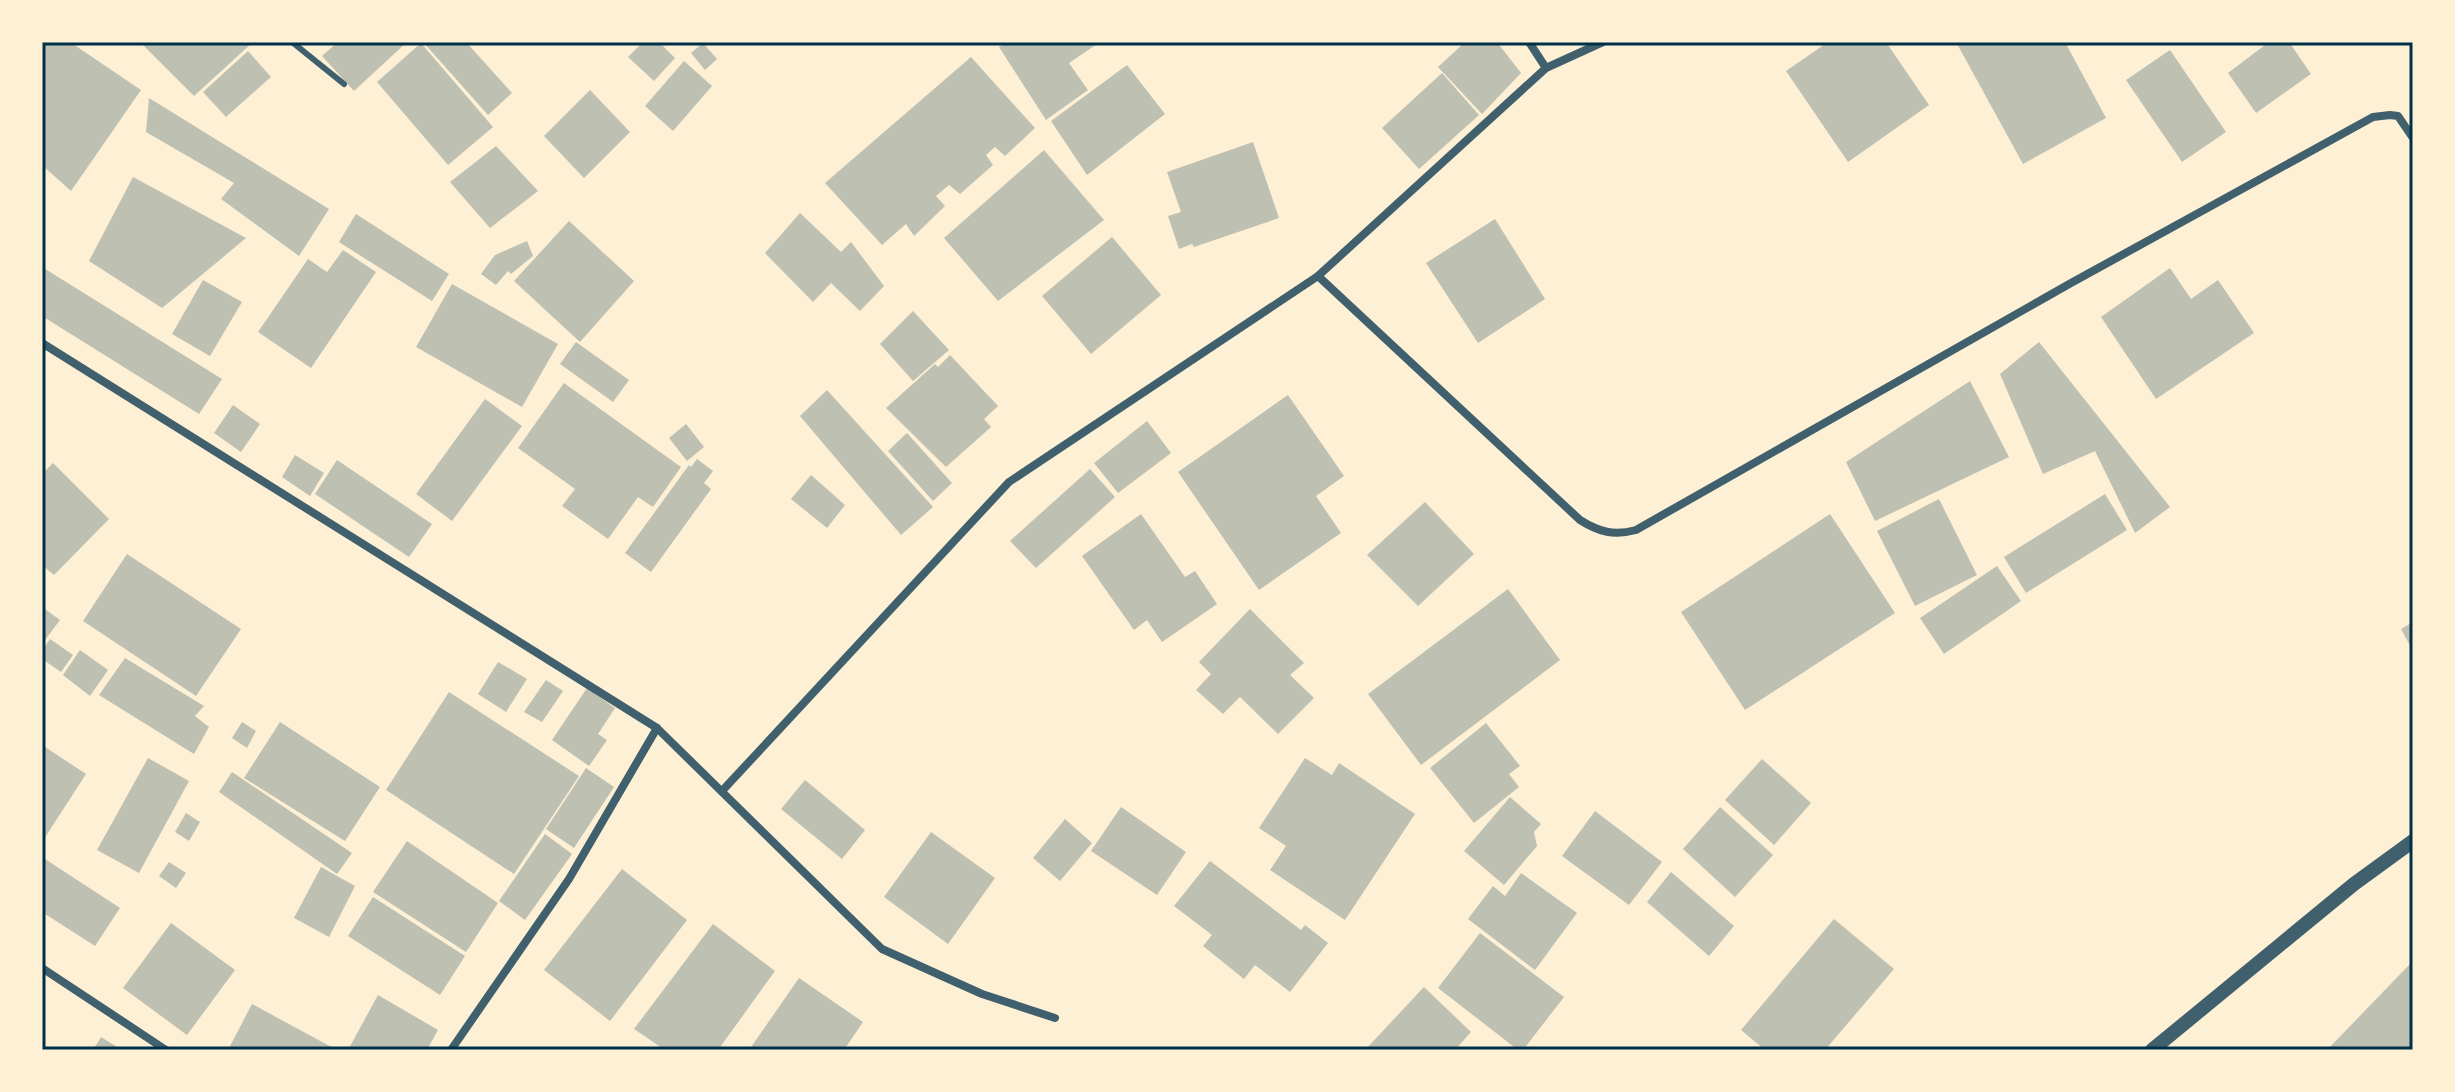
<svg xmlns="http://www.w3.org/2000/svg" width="2455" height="1092" viewBox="0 0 2455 1092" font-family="'Public Sans',sans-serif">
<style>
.building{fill:#bec0b2}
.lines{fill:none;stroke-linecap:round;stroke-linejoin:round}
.service{stroke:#3f606c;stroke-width:6}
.minor{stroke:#3f606c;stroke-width:8}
.tertiary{stroke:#3f606c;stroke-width:14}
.neatline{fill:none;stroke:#003049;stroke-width:3}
</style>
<rect width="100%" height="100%" fill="#fdf0d5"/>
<g class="building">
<path d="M42 42H70L141 90 71 191 42 165Z"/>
<path d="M147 42H253L194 96 143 45Z"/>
<path d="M338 42H407L354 91 322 56Z"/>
<path d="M423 42H466L512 93 488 115Z"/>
<path d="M643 42H659L675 58 654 81 628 57Z"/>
<path d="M1007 42H1100L1069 63 1088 90 1046 120 999 47Z"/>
<path d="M1465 42H1497L1521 73 1482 114 1438 67Z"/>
<path d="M1828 42H1886L1929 105 1848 162 1786 71Z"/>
<path d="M1956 42H2065L2106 118 2023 164Z"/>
<path d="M2269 42H2289L2311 74 2256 113 2228 73Z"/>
<path d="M421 43 493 127 448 165 377 82Z"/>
<path d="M703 43 717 59 705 70 691 53Z"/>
<path d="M2170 50 2226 132 2182 162 2126 80Z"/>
<path d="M248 51 271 77 226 117 203 92Z"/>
<path d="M971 57 1035 128 1005 156 995 147 986 155 993 165 960 194 949 185 936 196 945 206 914 236 906 224 882 245 825 183Z"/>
<path d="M684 61 712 86 673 131 645 106Z"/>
<path d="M1127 65 1165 114 1087 175 1051 121Z"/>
<path d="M1442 73 1479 115 1419 169 1382 128Z"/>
<path d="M590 90 630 132 584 178 544 136Z"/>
<path d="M149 98 329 209 299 256 221 199 234 183 146 132Z"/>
<path d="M1253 142 1279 218 1194 247 1192 244 1179 249 1168 216 1181 212 1167 172Z"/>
<path d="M496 146 538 191 490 228 450 182Z"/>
<path d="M1044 150 1104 220 998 301 944 238Z"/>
<path d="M133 177 246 238 162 308 89 261Z"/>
<path d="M800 213 841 252 851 242 884 286 860 311 831 283 813 302 765 253Z"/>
<path d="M356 214 449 274 432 301 339 242Z"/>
<path d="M1495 219 1545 299 1478 343 1426 263Z"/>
<path d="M569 221 634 281 580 342 514 281Z"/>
<path d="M1112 237 1161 295 1091 354 1042 296Z"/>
<path d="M527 241 533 256 511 274 508 271 496 285 481 274 495 255Z"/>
<path d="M343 250 376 272 311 368 258 332 308 259 327 272Z"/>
<path d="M42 267 222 379 199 414 42 316Z"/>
<path d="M2170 268 2191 299 2218 280 2254 333 2156 399 2101 317Z"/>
<path d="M203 280 242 302 210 356 172 334Z"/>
<path d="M452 284 558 344 522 407 416 347Z"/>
<path d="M913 311 949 350 913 381 880 344Z"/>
<path d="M576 342 629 380 613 402 560 364Z"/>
<path d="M2039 342 2170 507 2135 533 2095 451 2043 474 2000 374Z"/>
<path d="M950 355 998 406 984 419 991 427 946 467 886 408 935 364 938 367Z"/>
<path d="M1970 381 2009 457 1875 521 1846 462Z"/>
<path d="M564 383 681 467 653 507 638 497 608 539 562 506 575 489 518 448Z"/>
<path d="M827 390 933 507 901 535 800 416Z"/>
<path d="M1288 395 1344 476 1316 496 1341 533 1259 590 1178 472Z"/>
<path d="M485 399 522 426 452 521 416 494Z"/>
<path d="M233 405 260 424 241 452 214 433Z"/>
<path d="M1147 421 1171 453 1118 493 1094 463Z"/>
<path d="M686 424 704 447 687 461 669 438Z"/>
<path d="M907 433 952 483 933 501 888 451Z"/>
<path d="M295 455 324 473 310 496 282 477Z"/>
<path d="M697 459 713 471 704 483 711 489 651 572 625 553 689 465 691 467Z"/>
<path d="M337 460 432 524 409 557 315 494Z"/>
<path d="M53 463 109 519 54 575 42 565V474Z"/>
<path d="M1090 469 1115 497 1036 568 1010 541Z"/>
<path d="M811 475 845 505 827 528 791 499Z"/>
<path d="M2105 494 2127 530 2026 593 2004 557Z"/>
<path d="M1939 499 1977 575 1915 606 1877 531Z"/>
<path d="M1425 502 1474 554 1418 606 1367 555Z"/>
<path d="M1141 514 1185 577 1195 571 1217 604 1162 642 1147 620 1134 630 1082 556Z"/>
<path d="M1830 514 1895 613 1745 710 1681 612Z"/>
<path d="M127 554 241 629 196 696 83 621Z"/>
<path d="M1997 566 2021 601 1944 654 1920 618Z"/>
<path d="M1508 589 1560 660 1421 765 1368 694Z"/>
<path d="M42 607 60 620 42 644Z"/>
<path d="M1250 609 1304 663 1290 675 1314 698 1278 734 1240 697 1223 714 1196 690 1211 674 1199 662Z"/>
<path d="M2413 622V651L2401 629Z"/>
<path d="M50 639 73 655 61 672 42 659V651Z"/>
<path d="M80 650 108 670 90 696 63 675Z"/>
<path d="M125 658 204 706 195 716 209 727 194 754 99 695Z"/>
<path d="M498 662 527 679 506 712 478 694Z"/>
<path d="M546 680 563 691 542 722 524 712Z"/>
<path d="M587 688 615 708 598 734 607 740 589 766 552 740Z"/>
<path d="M449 692 579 776 514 874 386 790Z"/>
<path d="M242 722 256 731 247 748 232 738Z"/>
<path d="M280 722 380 787 345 841 244 778Z"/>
<path d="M1486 723 1520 766 1509 774 1519 787 1474 823 1430 768Z"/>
<path d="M42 745 86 774 42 842Z"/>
<path d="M148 758 189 781 139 873 97 850Z"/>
<path d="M1305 758 1332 775 1339 763 1415 814 1345 920 1270 870 1286 846 1259 828Z"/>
<path d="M1762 759 1811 803 1774 845 1725 800Z"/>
<path d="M586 768 614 787 574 848 546 829Z"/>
<path d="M232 772 352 853 337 874 219 792Z"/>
<path d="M805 780 865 830 842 859 781 809Z"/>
<path d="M1510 797 1541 824 1534 832 1537 846 1504 885 1464 851Z"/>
<path d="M1121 807 1186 852 1157 895 1091 851Z"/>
<path d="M1720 807 1773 855 1735 897 1683 849Z"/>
<path d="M1595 811 1662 862 1629 905 1562 856Z"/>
<path d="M186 813 200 822 189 841 175 832Z"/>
<path d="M1065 819 1092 843 1060 881 1033 858Z"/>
<path d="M931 832 995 878 948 944 884 897Z"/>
<path d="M545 834 572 854 525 920 499 901Z"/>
<path d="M407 841 498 903 466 952 373 892Z"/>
<path d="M42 857 120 908 95 946 42 912Z"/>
<path d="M1210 861 1301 930 1305 925 1328 943 1290 992 1255 965 1244 979 1203 946 1212 935 1174 906Z"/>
<path d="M169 862 186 873 176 888 159 876Z"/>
<path d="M321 867 355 886 329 937 294 918Z"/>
<path d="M622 869 687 920 610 1021 544 970Z"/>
<path d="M1671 872 1734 926 1709 956 1647 902Z"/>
<path d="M1521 873 1577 913 1535 970 1468 919 1493 886 1505 896Z"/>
<path d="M373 897 465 956 440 995 348 936Z"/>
<path d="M1834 919 1894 969 1825 1050H1765L1741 1030Z"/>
<path d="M171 923 235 970 187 1035 123 988Z"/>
<path d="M713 924 775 971 718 1050H665L634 1029Z"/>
<path d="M1480 933 1564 997 1523 1050H1518L1438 988Z"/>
<path d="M2411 963 2413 1050H2327Z"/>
<path d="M799 978 863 1022 844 1050H749Z"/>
<path d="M1424 987 1471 1032 1455 1050H1365Z"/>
<path d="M378 995 438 1030 427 1050H348Z"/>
<path d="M252 1004 337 1050H228Z"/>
<path d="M101 1037 122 1050H93Z"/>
</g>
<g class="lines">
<path class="service" d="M292 42 344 84"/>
<g class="minor">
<path d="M1529 42 1546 68"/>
<path d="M1318 276 1580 520C1599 532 1614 536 1636 530L2071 283 2373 117 2390 115 2398 116 2413 138"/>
<path d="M42 343 657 728 882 949 982 994 1055 1018"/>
<path d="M722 791 1009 482 1318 276 1546 68 1603 42"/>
<path d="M42 968 166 1050"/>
<path d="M451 1050 569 879 657 728"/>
</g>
<path class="tertiary" d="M2152 1050 2354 884 2413 841"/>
</g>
<rect width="2455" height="1092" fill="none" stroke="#fdf0d5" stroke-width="88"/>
<rect x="44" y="44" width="2367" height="1004" class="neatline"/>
</svg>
